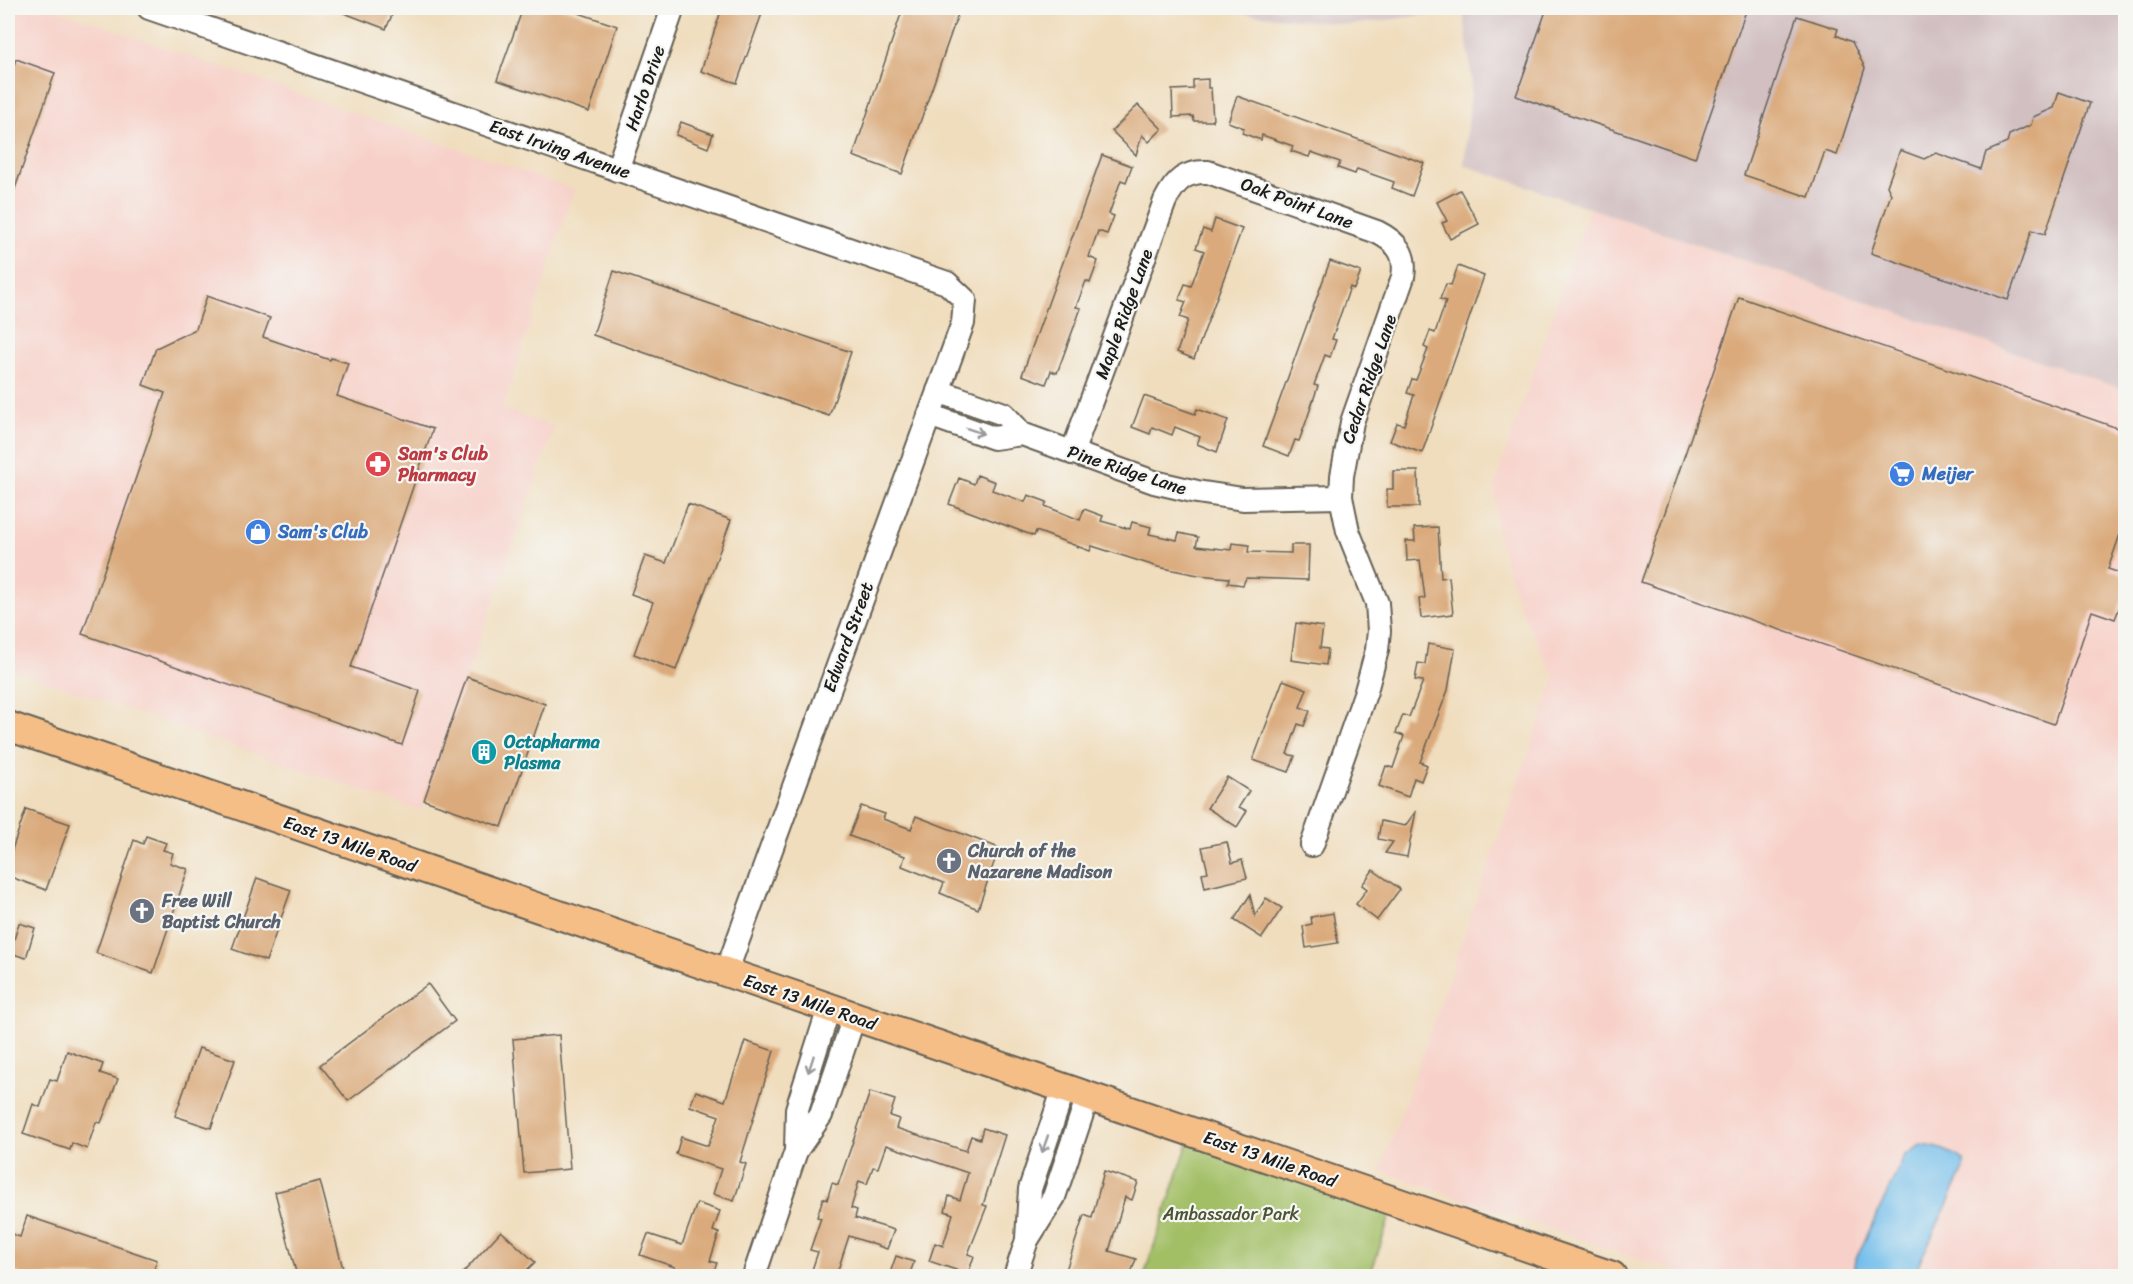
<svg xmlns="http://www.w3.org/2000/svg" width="2133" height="1284" viewBox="0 0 2133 1284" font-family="Sriracha,sans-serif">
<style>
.built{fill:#f7d1c9}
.industrial{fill:#d2bfc1}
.green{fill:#a3bf66;stroke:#606e41;stroke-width:1.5}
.water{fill:#71bdeb;stroke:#466c84;stroke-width:1.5}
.building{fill:#daaa7b}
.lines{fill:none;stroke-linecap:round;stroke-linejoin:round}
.minor-casing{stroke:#666054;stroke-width:26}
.major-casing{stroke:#666054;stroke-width:32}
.minor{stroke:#fff;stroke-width:22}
.major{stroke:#f6be87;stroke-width:28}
.oneway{stroke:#999}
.labels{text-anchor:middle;stroke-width:4.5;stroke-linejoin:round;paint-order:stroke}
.street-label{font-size:18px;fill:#1c1c1c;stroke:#f6f6f2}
.health-label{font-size:18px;font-weight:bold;fill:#be3a42;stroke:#f6f6f2;text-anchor:start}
.shop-label{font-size:18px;font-weight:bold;fill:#366cbe;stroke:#f6f6f2;text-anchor:start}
.culture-label{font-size:18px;font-weight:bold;fill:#0d838f;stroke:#f6f6f2;text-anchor:start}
.worship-label{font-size:18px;font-weight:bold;fill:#5b616d;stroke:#f6f6f2;text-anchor:start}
.park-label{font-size:18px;fill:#4b5536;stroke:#f6f6f2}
</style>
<rect width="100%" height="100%" fill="#f6f6f2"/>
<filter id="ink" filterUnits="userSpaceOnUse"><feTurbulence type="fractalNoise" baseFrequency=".0167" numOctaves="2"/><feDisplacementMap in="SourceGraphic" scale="12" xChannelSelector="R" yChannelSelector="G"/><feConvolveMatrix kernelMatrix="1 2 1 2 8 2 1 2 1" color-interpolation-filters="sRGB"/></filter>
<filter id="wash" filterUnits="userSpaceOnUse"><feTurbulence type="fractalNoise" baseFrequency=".008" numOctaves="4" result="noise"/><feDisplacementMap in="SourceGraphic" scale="24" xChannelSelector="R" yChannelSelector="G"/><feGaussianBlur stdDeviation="1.35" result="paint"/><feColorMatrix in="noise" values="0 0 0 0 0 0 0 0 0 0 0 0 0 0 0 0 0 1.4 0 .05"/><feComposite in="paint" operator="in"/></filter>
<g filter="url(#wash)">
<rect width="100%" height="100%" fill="#f0ddbd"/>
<g class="built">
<path d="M8 8H51L574 189 503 408 554 427 421 811 8 668Z"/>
<path d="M1589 208 2125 390V1276H1689L1381 1171 1555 677 1518 605 1497 534 1494 487Z"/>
</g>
<path class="industrial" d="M1225 8H2125V390L1464 165 1472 81 1464 16 1452 11 1351 25 1240 13Z"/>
<path class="green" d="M1191 1134 1394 1204 1370 1276H1144Z"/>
<path class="water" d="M1921 1145C1936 1146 1951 1152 1964 1160V1169L1913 1276H1863L1855 1267 1856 1259 1905 1155Z"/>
<g id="blocks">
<g class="building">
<path d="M331 8H395L386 29Z"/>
<path d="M523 8H564L617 26 589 112 497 80Z"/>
<path d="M722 8H764L737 83 701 71Z"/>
<path d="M903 8H960L902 174 853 156Z"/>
<path d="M1547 8H1747L1695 158 1516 96Z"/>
<path d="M1797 16 1838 29 1836 35 1852 42 1865 68 1837 155 1825 151 1809 197 1744 175Z"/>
<path d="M16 59 55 73 10 203 8 82Z"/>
<path d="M1208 79V88H1211L1213 121H1194L1193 116 1173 117 1172 90 1193 89V80Z"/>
<path d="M2059 92 2090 103 2045 234 2032 230 2008 300 1871 253 1891 194 1887 186 1900 150 1924 159 1936 153 1981 169 1986 152 2007 143 2009 135 2031 125 2033 117 2054 108Z"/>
<path d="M1237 96 1424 163 1412 196 1392 188 1394 182 1357 169 1355 174 1338 168 1340 162 1311 152 1309 157 1291 151 1293 146 1262 135 1261 140 1242 133 1244 128 1228 122Z"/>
<path d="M1138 105 1162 129 1149 142 1142 135 1136 155 1112 131Z"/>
<path d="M681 122 713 134 708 148 676 135Z"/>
<path d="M1102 155 1132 166 1126 182 1121 180 1109 214 1114 216 1107 234 1098 231 1089 257 1098 261 1090 283 1086 281 1076 307 1081 308 1057 373 1051 371 1046 384 1022 375Z"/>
<path d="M1460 190 1479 224 1450 239 1442 223 1447 221 1437 202Z"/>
<path d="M1215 219 1242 229 1194 359 1177 352 1188 320 1180 317 1186 302 1179 300 1185 284 1191 286 1204 251 1196 248 1203 229 1211 232Z"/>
<path d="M1330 261 1361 272 1354 289 1350 287 1332 339 1336 340 1330 357 1325 355 1314 385 1318 386 1306 422 1299 441 1295 440 1289 456 1263 446Z"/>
<path d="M1458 266 1484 276 1422 453 1390 441 1397 423 1404 425 1414 395 1407 393 1412 379 1416 380 1428 349 1424 347 1430 331 1435 333 1446 301 1440 299 1446 284 1451 285Z"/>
<path d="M614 271 851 352 829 416 593 335Z"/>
<path d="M207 296 270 318 263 337 330 360 331 358 348 363 337 396 433 429 351 667 420 691 402 745 82 634 165 393 143 385 156 348 196 329Z"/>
<path d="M1739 297 2126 431V517L2108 569 2126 575V590L2115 619 2092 611 2054 724 1641 582Z"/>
<path d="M1144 396 1195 414 1197 409 1228 420 1217 452 1197 444 1200 437 1175 427 1172 435 1152 427 1150 434 1132 427Z"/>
<path d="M1393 471H1418L1419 507H1387V489H1393Z"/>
<path d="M977 475 995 482 992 490 1025 502 1028 495 1047 502 1045 506 1080 520 1084 509 1103 516 1101 521 1130 529 1132 522 1151 527 1149 534 1177 540 1179 533 1198 537 1196 546 1231 550 1232 543 1249 545 1248 552 1291 553V545H1309L1308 580 1246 578 1243 585 1228 583 1229 578 1198 575 1158 567 1092 546 1090 551 1036 531 1034 536 949 504 959 478 974 484Z"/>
<path d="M688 504 731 520 676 670 634 654 653 602 631 594 645 556 666 563Z"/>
<path d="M1438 527 1441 578 1449 577 1453 614 1421 618 1419 599 1425 598 1420 560 1407 561 1406 541H1415L1414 528Z"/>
<path d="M1296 623 1323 627 1320 648 1328 649 1326 665 1291 660Z"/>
<path d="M1428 644 1455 649 1448 690 1420 762 1427 765 1421 781 1414 778 1408 797 1379 786 1386 766 1393 768 1404 736 1396 733 1403 715 1409 717 1423 681 1415 680 1418 663 1425 664Z"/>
<path d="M467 677 545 704 502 827 424 800Z"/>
<path d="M1283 680 1307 689 1300 707 1310 711 1304 726 1298 724 1287 754 1295 756 1289 772 1253 760Z"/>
<path d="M1227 777 1249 791 1239 807 1247 811 1237 827 1207 808Z"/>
<path d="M861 806 885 814 883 819 911 829 916 816 999 848 978 909 940 893 944 883 902 866 905 856 849 836Z"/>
<path d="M26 809 70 824 46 890 8 876V861Z"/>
<path d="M1416 811 1407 857 1385 853 1393 842 1378 839 1381 821 1405 826Z"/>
<path d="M146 836 166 843 163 850 173 853 170 863 188 869 153 973 96 953 134 840 143 844Z"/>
<path d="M1227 842 1232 863 1242 860 1247 878 1205 888 1202 873 1208 872 1202 847Z"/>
<path d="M1373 870 1400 889 1377 920 1356 904 1367 889 1362 885Z"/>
<path d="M257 878 291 890 266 961 232 949Z"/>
<path d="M1250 895 1255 916 1266 898 1282 908 1262 938 1234 920Z"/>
<path d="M1333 913 1338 943 1306 948 1303 926 1312 924 1311 917Z"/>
<path d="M19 923 35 928 26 958 10 953Z"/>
<path d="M428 984 455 1021 348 1101 320 1065Z"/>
<path d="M559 1035 570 1169 524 1173 513 1039Z"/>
<path d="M745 1041 774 1051 740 1162 746 1164 734 1201 713 1194 721 1169 676 1154 681 1137 708 1146 719 1116 690 1106 696 1091 725 1101Z"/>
<path d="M199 1048 235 1060 211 1128 175 1116Z"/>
<path d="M67 1051 103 1064 100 1073 118 1079 101 1123 96 1122 87 1149 72 1143 70 1150 23 1134 33 1104 40 1107 50 1079 57 1081Z"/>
<path d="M870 1092 895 1100 890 1116 899 1119 896 1128 939 1142 966 1151 971 1136 980 1139 983 1128 1005 1135 983 1205 987 1206 968 1254 974 1256 968 1274 929 1261 935 1243 943 1246 953 1214 945 1211 949 1196 960 1200 968 1173 886 1145 878 1168 873 1167 867 1184 859 1181 851 1208 857 1210 855 1218 894 1230 887 1249 849 1236 836 1276 812 1270 818 1252 810 1250 821 1218 817 1217 823 1198 827 1200 832 1183 838 1185Z"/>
<path d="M1104 1171 1138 1182 1132 1200 1125 1197 1109 1251 1136 1259 1130 1276H1064L1084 1215 1092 1218Z"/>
<path d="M320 1181 345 1276H297L275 1192Z"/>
<path d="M697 1203 720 1211 713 1231 719 1233 710 1261 717 1263 712 1276H672L675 1267 640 1255 648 1234 682 1245Z"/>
<path d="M27 1216 157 1260 152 1276H26L8 1270V1247L12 1234 20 1237Z"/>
<path d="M501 1231 535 1262 521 1276H460Z"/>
<path d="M896 1256 914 1262 909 1276H889Z"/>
</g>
</g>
</g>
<g filter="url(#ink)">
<use href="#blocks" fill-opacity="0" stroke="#666054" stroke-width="1.5"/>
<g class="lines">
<g class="minor-casing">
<g id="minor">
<path d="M149 8 947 283 965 300 963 323 726 973"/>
<path d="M617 170 673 8"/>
<path d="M938 391 1004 414 1022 434 1154 482 1197 492 1243 499 1341 497"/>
<path d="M929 415 994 438 1022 434"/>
<path d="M1072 453 1165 201C1175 181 1185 171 1208 172L1377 232C1397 242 1407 254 1403 277L1352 422 1342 476 1341 497 1348 531 1377 603 1379 631 1377 650 1366 691 1312 845"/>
<path d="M796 1151 797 1109 829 1008"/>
<path d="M1027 1238 1030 1189 1064 1088"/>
<path d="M754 1276 796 1151 821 1115 854 1017"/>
<path d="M1015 1276 1027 1240 1054 1197 1088 1096"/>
</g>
</g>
<g class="major-casing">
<path id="major" d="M8 726 1612 1276"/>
</g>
<use href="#minor" class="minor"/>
<use href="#major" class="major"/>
</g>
<defs><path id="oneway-shaft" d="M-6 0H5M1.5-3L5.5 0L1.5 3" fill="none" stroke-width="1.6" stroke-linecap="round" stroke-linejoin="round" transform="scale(1.5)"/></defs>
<g class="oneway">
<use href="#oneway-shaft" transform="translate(975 431) rotate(19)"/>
<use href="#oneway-shaft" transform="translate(811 1064) rotate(108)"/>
<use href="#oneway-shaft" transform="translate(1045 1144) rotate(109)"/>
</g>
</g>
<defs>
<g id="pharmacy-disc" transform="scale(1.35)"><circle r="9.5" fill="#e0444e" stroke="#f6f6f2"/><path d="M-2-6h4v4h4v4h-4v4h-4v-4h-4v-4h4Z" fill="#fff"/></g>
<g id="supermarket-disc" transform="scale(1.35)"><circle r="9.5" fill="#3f7fe0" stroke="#f6f6f2"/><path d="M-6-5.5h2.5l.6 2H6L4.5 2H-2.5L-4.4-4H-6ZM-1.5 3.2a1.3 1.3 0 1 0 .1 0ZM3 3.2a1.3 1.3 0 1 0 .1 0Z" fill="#fff"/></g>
<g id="shop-disc" transform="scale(1.35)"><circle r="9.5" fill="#3f7fe0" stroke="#f6f6f2"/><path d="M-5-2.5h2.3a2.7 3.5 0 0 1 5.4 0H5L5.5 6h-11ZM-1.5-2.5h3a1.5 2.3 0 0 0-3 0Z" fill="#fff"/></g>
<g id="building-disc" transform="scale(1.35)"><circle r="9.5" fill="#0f9aa8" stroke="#f6f6f2"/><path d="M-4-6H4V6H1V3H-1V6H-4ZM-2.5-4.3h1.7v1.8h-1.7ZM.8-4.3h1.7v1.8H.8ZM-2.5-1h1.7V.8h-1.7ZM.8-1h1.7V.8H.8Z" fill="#fff"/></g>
<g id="church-disc" transform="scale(1.35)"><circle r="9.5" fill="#6b7280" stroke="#f6f6f2"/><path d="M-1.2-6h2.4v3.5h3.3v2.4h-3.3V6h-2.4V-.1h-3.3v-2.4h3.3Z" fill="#fff"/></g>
</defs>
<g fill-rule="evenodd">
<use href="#pharmacy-disc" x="378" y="464"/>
<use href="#supermarket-disc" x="1902" y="474"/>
<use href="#shop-disc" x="258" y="532"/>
<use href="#building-disc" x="484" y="752"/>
<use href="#church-disc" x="949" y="861"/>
<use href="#church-disc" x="142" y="911"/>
</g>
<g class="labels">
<g class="street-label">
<text transform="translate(645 88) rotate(-71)" y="6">Harlo Drive</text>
<text transform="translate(560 149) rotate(19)" y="6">East Irving Avenue</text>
<text transform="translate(1297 203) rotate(20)" y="6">Oak Point Lane</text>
<text transform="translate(1124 314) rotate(-70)" y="6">Maple Ridge Lane</text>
<text transform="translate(1369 379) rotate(-71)" y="6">Cedar Ridge Lane</text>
<text transform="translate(1127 470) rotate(18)" y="6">Pine Ridge Lane</text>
<text transform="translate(848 637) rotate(-70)" y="6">Edward Street</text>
<text transform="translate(350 844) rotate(19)" y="6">East 13 Mile Road</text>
<text transform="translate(810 1002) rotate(19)" y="6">East 13 Mile Road</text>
<text transform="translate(1270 1159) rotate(19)" y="6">East 13 Mile Road</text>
</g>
<g class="health-label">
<text x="398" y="460">Sam's Club<tspan x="398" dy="21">Pharmacy</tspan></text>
</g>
<g class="shop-label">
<text x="1922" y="480">Meijer</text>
<text x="278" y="538">Sam's Club</text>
</g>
<g class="culture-label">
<text x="504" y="748">Octapharma<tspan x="504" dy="21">Plasma</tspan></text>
</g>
<g class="worship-label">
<text x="968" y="857">Church of the<tspan x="968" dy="21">Nazarene Madison</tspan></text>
<text x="162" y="907">Free Will<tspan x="162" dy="21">Baptist Church</tspan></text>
</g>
<g class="park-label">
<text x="1231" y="1220">Ambassador Park</text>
</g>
</g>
<rect width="2133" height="1284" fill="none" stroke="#f6f6f2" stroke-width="30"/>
</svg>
